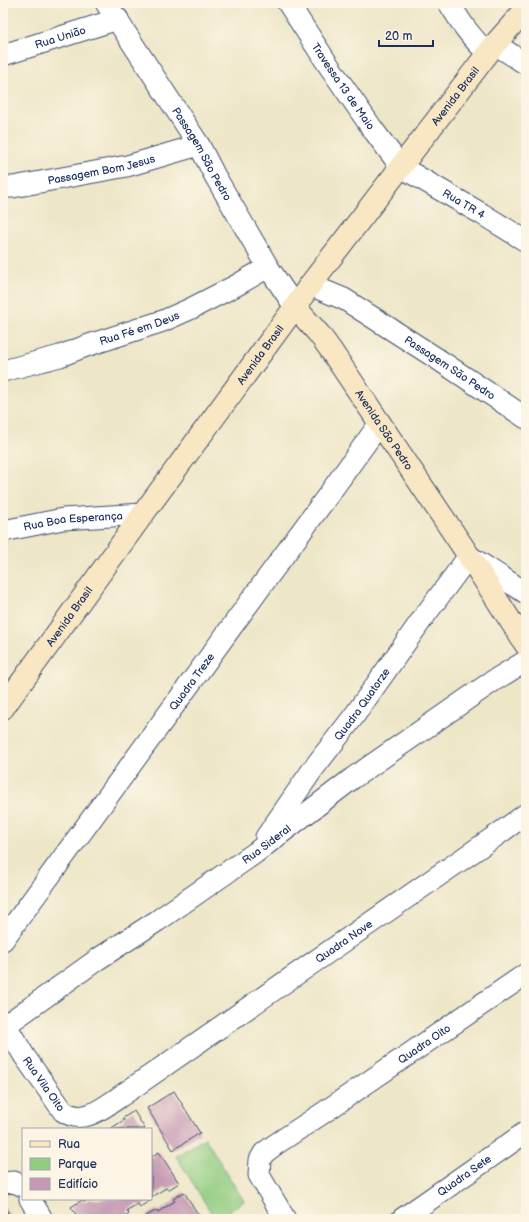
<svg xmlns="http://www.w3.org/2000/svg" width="529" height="1222" viewBox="0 0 529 1222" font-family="'Balsamiq Sans',sans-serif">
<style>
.green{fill:#91cc81;stroke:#567e70}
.building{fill:#c599b2}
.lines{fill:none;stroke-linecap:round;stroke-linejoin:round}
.minor-casing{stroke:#3a4a6e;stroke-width:23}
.secondary-casing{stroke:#3a4a6e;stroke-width:24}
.minor{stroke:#fff;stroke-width:21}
.secondary{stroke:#f9e7c3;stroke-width:22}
.labels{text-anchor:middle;stroke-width:3;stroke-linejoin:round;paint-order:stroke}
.street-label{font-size:11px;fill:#1b2f5e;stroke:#fcf5e5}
</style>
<rect width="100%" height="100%" fill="#fcf5e5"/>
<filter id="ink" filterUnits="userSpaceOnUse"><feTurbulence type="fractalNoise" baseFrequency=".025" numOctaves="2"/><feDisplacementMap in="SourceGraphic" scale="8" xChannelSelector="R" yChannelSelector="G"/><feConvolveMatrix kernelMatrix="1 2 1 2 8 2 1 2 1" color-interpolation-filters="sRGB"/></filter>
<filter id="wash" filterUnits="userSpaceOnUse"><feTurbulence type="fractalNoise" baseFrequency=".012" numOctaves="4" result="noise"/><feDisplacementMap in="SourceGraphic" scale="16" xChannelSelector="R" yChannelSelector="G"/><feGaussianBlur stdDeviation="0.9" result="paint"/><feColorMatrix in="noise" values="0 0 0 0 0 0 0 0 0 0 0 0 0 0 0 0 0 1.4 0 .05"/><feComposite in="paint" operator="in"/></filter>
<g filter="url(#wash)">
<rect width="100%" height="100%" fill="#ede6c7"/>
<path class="green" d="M205 1138 244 1201 216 1219H215L176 1156Z"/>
<g id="blocks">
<g class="building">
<path d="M174 1091 200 1133 173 1150 147 1108Z"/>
<path d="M134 1111 145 1129H110L124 1120 123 1118Z"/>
<path d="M159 1152 179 1183 168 1190 166 1188 151 1197V1157Z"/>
<path d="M184 1192 201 1219H147L146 1216 157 1210 158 1212 175 1201 173 1199Z"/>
<path d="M89 1199H150L151 1200 140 1207 138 1204 127 1210 129 1214 122 1219H79L71 1207 82 1200 84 1202Z"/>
<path d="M3 1205 12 1219H3Z"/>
</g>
</g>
</g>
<g filter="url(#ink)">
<use href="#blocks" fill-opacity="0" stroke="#3a4a6e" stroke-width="1"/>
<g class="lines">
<g class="minor-casing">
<g id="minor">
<path id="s1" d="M106 3 199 145 215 176 268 267 295 307"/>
<path id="s2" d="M288 3 327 63 374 131 401 167 482 214 526 241"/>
<path d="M449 3C462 24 470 37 488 53"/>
<path d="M495 44 526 64"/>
<path id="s3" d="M3 55 118 19"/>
<path id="s4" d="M3 187H13L127 166 199 145"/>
<path id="s5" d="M310 285 344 299 436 358 526 418"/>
<path id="s6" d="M3 371 60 356 86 346 163 321 190 309 237 285 268 267"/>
<path id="s7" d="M3 531 63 519 143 514"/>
<path id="s8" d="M266 837 313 769 354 716 423 618 469 556 526 593"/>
<path id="s9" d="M3 940 265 581 329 494 380 423"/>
<path id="s10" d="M3 1021 25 1057 63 1111C83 1125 101 1109 118 1098L497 835 526 814"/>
<path id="s11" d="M6 1025 98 959 157 921 255 853 353 778 493 681 526 661"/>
<path d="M3 1183 14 1182 23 1186"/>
<path d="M30 1199 42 1219"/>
<path id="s12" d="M285 1219 259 1175 260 1160 264 1153 276 1144 323 1113 526 974"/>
<path id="s13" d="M402 1219 526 1132"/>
</g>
</g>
<g class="secondary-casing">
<g id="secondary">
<path id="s14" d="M295 307 319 334 330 349 469 556 526 645"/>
<path id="s15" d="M3 708 143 514 295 307 310 285 495 44 526 9"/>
</g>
</g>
<use href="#minor" class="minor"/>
<use href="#secondary" class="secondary"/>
</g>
</g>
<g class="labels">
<g class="street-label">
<text dy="4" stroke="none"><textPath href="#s3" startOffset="60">Rua União</textPath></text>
<text dy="4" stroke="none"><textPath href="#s2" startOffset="100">Travessa 13 de Maio</textPath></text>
<text dy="4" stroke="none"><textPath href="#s15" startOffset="761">Avenida Brasil</textPath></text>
<text dy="4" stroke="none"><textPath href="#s1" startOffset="179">Passagem São Pedro</textPath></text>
<text dy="4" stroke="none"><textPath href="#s4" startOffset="100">Passagem Bom Jesus</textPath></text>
<text dy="4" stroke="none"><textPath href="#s2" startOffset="272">Rua TR 4</textPath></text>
<text dy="4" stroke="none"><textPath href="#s6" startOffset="143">Rua Fé em Deus</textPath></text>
<text dy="4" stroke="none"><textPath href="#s15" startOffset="437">Avenida Brasil</textPath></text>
<text dy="4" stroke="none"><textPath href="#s5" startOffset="163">Passagem São Pedro</textPath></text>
<text dy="4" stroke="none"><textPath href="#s14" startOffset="152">Avenida São Pedro</textPath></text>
<text dy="4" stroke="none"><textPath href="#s7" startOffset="71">Rua Boa Esperança</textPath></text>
<text dy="4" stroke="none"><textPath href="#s15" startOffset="113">Avenida Brasil</textPath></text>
<text dy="4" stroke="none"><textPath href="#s9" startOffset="320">Quadra Treze</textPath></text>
<text dy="4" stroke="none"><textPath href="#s8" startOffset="164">Quadra Quatorze</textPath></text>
<text dy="4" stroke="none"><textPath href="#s11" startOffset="317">Rua Sideral</textPath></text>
<text dy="4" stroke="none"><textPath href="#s10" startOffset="444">Quadra Nove</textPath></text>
<text dy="4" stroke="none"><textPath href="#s12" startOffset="268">Quadra Oito</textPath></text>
<text dy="4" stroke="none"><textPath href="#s10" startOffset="75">Rua Vila Oito</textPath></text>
<text dy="4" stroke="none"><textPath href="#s13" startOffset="76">Quadra Sete</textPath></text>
</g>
</g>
<rect width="529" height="1222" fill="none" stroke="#fcf5e5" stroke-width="16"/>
<rect x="22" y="1128" width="130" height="72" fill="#fcf5e5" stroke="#a2a6af"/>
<rect x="30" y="1141" width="20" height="6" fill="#f9e7c3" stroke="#a2a6af"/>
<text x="58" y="1148" font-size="12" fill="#1b2f5e">Rua</text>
<rect x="30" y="1158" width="20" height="12" fill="#91cc81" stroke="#a2a6af"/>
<text x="58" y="1168" font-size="12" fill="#1b2f5e">Parque</text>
<rect x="30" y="1178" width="20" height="12" fill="#c599b2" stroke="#a2a6af"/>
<text x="58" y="1188" font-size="12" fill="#1b2f5e">Edifício</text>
<path d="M379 40v6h54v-6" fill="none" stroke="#1b2f5e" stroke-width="2"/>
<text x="385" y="40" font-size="12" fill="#1b2f5e" stroke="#fcf5e5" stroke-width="3" paint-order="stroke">20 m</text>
</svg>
